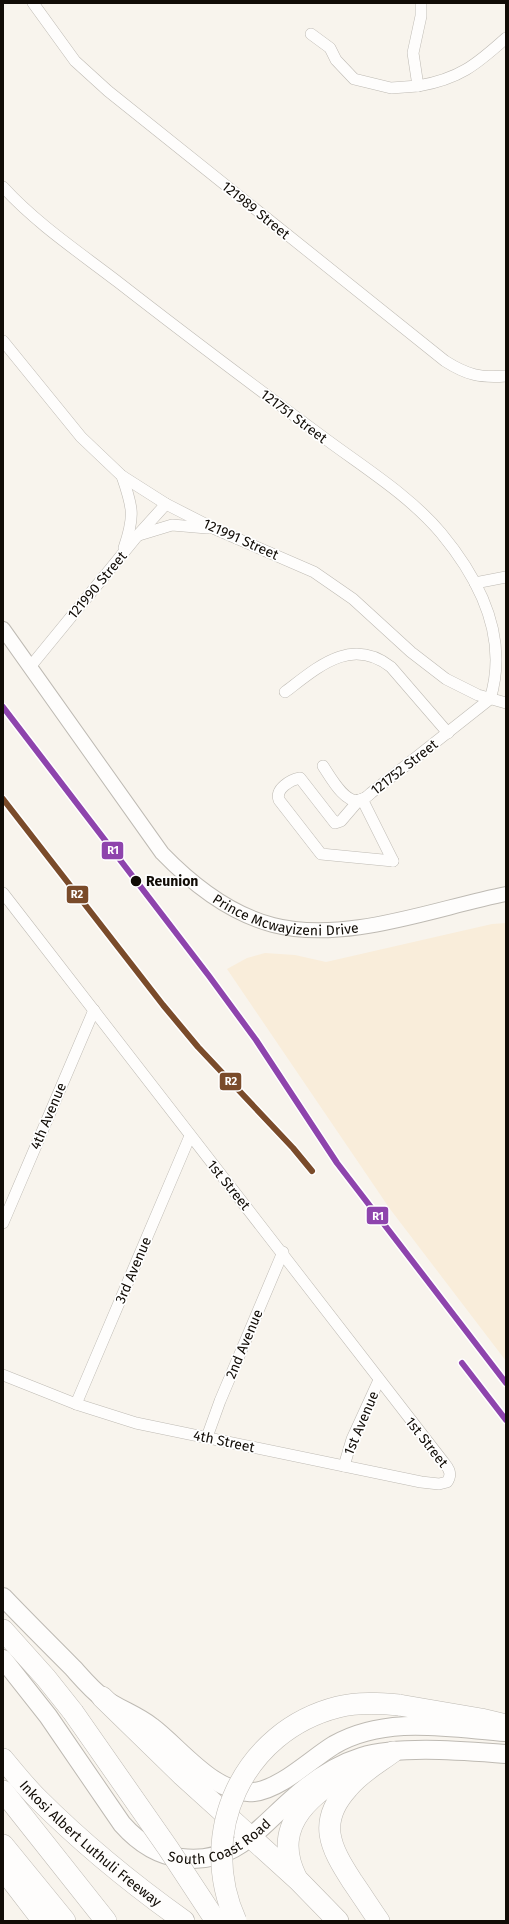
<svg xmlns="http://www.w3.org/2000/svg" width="509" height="1924" viewBox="0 0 509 1924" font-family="'Fira Sans',sans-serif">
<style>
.built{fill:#f9edda}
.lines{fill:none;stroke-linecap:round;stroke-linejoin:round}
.minor-casing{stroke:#bebab3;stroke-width:12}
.tertiary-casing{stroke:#bebab3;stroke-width:16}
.primary-casing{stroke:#bebab3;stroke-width:20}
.motorway-casing{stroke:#bebab3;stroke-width:22}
.minor{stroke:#fefdfc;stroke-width:11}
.tertiary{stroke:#fefdfc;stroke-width:14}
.primary{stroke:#fefdfc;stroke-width:18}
.motorway{stroke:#fefdfc;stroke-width:21}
.motorway-bridge-casing{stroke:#bebab3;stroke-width:22;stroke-linecap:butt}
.motorway-bridge{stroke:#fefdfc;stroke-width:21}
.rail-1-casing{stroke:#fff;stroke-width:9}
.rail-2-casing{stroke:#fff;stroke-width:9}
.rail-1{stroke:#8e44ad;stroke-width:6}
.rail-2{stroke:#7a4b2a;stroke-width:6}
.stop-dot{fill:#110c06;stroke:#fff;stroke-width:1.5}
.labels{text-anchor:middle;stroke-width:3.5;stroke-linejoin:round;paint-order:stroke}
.street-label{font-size:14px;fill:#110c06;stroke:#fff}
.stop-label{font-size:14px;font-weight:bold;fill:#110c06;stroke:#fff;text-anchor:start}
.line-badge{stroke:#fff;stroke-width:1.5}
.badge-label{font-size:11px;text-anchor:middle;font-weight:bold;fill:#fff}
</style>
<rect width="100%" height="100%" fill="#f8f4ed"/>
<path class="built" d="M506 923V1361L390 1209 227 969 247 958 265 953 295 955 326 962 492 924Z"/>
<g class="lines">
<g class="minor-casing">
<g id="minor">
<path d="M33 3 75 61 108 91 445 361C467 375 480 378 506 376"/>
<path d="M311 34 330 48 336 60 354 79 391 88 418 86 413 53 421 16V3"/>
<path d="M418 86C459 79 476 65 506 38"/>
<path d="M3 187C37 224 79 252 118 282 186 335 254 386 323 437 363 467 409 495 441 533 480 580 509 638 490 699L371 793C368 796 364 799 360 800 345 805 330 776 323 766"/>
<path d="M3 341 81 437 122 476 166 504 215 529 314 572 353 599 411 652 446 679 478 695 506 703"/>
<path d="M122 476C133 508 135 516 124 548"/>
<path d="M139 535 172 525 207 528"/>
<path d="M475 583 506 577"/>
<path d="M30 667 138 535 166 504"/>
<path d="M285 692C318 667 351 636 391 667L448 733"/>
<path d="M362 799 393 861"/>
<path d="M359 800 341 821 335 823 300 778C290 780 275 789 279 800L321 854 393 861"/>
<path d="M3 893 445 1464C450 1470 452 1475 447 1482L439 1484 421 1482 136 1423 76 1404 3 1375"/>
<path d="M3 1223 94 1010"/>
<path d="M76 1404 190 1136"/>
<path d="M207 1437 220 1401 283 1252"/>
<path d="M344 1466 352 1439 379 1380"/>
</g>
</g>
<g class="tertiary-casing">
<g id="tertiary">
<path id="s1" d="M3 629 162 853C192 884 231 914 273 925 345 944 435 908 506 894"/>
</g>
</g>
<g class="primary-casing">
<g id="primary">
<path d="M3 1597C26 1621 49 1644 73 1668 82 1678 92 1690 103 1698 118 1709 137 1715 152 1727 180 1748 215 1796 254 1792 281 1789 311 1759 334 1745 386 1715 449 1728 506 1732"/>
<path id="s2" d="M3 1659 48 1716 122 1824C138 1842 156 1855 181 1858 232 1865 257 1830 291 1800 311 1782 335 1765 361 1757 400 1745 464 1751 506 1754"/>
</g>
</g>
<g class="motorway-casing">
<g id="motorway">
<path d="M3 1630 46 1678 73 1712"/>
<path d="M102 1697 182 1775 298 1880 338 1921"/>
<path d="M399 1705 481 1719 506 1725"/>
<path id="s3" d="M3 1759C14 1772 25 1786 37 1798 82 1843 132 1884 184 1921"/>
<path d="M3 1791 106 1921"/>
<path d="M3 1845 65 1921"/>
<path d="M3 1869 43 1921"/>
<path d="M296 1877C269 1821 316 1792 358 1765"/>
<path d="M379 1921C370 1908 361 1894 352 1881 330 1847 317 1822 348 1788 360 1773 378 1763 393 1752"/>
</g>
</g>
<use href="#minor" class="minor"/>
<use href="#tertiary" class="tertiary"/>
<use href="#primary" class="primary"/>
<use href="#motorway" class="motorway"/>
<g class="motorway-bridge-casing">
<g id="motorway-bridge">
<path d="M73 1712 168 1848 216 1921"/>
<path d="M236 1921C196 1833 243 1731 338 1707 358 1702 378 1703 399 1705"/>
</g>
</g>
<use href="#motorway-bridge" class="motorway-bridge"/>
<g class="rail-1-casing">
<g id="rail-1">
<path d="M3 707 209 976 256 1040 337 1163 506 1383"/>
<path d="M462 1363 506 1420"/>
</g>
</g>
<g class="rail-2-casing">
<path id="rail-2" d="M3 799 163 1005 198 1047 293 1148 312 1171"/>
</g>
<use href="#rail-1" class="rail-1"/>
<use href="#rail-2" class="rail-2"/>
</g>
<circle class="stop-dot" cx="136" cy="881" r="6"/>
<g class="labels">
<g class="street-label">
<text transform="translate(256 210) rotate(39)" y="5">121989 Street</text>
<text transform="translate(294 416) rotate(37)" y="5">121751 Street</text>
<text transform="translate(241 539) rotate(24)" y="5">121991 Street</text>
<text transform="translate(97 585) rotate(-50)" y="5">121990 Street</text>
<text transform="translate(404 767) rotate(-38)" y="5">121752 Street</text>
<text dy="5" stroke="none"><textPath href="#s1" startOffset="419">Prince Mcwayizeni Drive</textPath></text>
<text transform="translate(48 1116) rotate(-67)" y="5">4th Avenue</text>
<text transform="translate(229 1185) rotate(51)" y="5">1st Street</text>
<text transform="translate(133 1270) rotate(-67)" y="5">3rd Avenue</text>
<text transform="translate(244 1344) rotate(-67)" y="5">2nd Avenue</text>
<text transform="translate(361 1423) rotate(-67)" y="5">1st Avenue</text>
<text transform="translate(224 1441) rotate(12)" y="5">4th Street</text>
<text transform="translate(427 1442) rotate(52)" y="5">1st Street</text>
<text dy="5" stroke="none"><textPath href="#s2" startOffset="316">South Coast Road</textPath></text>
<text dy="5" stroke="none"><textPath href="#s3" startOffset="122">Inkosi Albert Luthuli Freeway</textPath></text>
</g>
<g class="stop-label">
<text x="146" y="886">Reunion</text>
</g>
</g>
<g class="line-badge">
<rect x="101" y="841" width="23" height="19" rx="4" fill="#8e44ad"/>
<rect x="66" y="885" width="23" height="19" rx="4" fill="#7a4b2a"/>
<rect x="219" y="1072" width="23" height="19" rx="4" fill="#7a4b2a"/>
<rect x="366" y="1206" width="23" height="19" rx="4" fill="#8e44ad"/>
</g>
<g class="badge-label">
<text x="113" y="854">R1</text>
<text x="77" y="898">R2</text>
<text x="231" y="1085">R2</text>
<text x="378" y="1220">R1</text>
</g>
<rect width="509" height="1924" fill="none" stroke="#110c06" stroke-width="8"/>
</svg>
